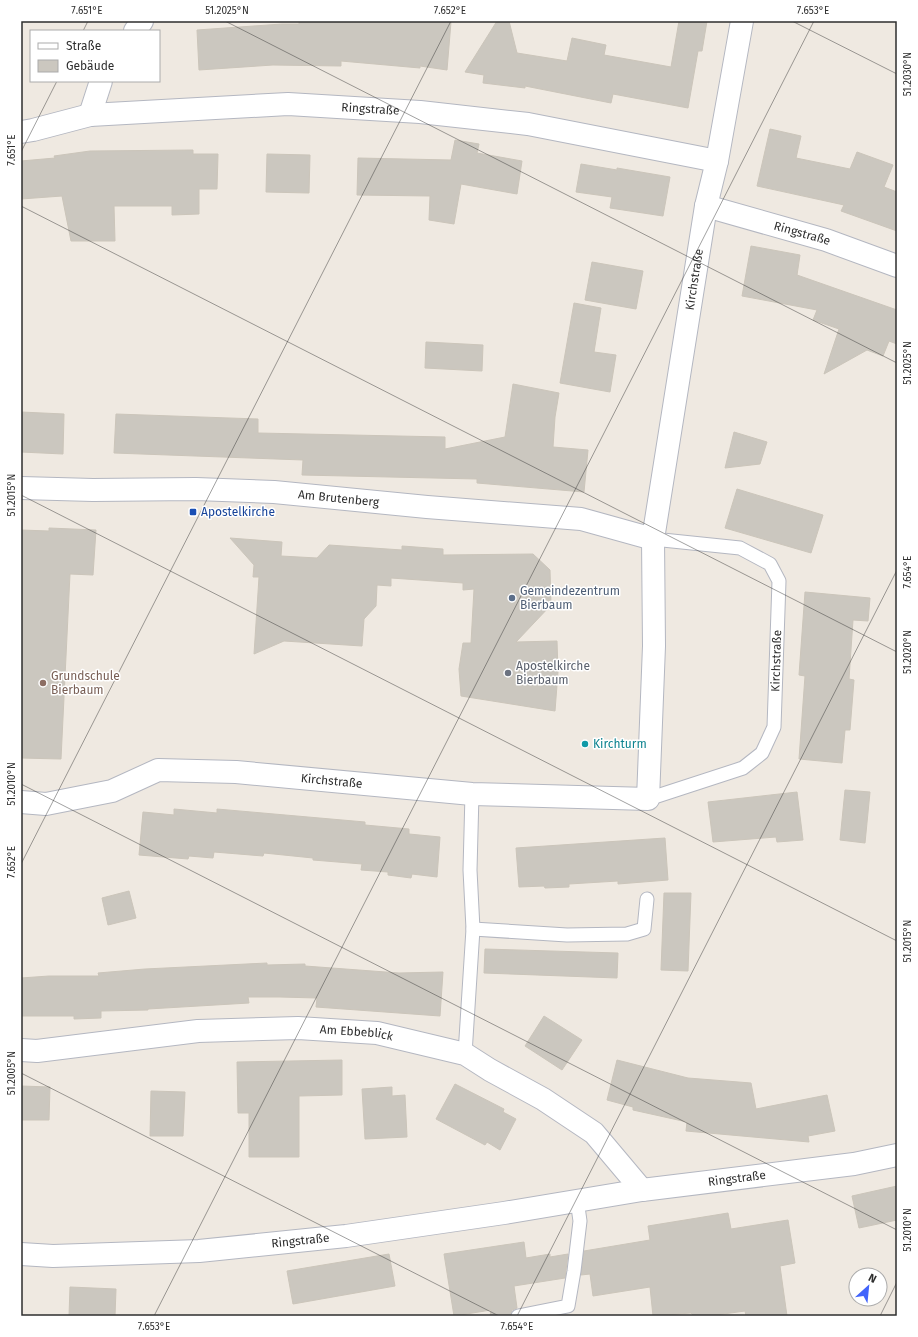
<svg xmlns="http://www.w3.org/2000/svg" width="918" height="1337" viewBox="0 0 918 1337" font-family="'Fira Sans',sans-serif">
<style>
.building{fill:#cbc7bf;stroke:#cbc5ba}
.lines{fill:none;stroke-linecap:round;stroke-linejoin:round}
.lane-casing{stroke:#b4b7c1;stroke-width:15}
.street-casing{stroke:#b4b7c1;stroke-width:24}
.lane{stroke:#fff;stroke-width:13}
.street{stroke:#fff;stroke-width:22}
.ticks{fill:none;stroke:#2e2e2e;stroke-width:1;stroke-opacity:0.45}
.transit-dot{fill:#1a4fb4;stroke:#fff;stroke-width:1.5}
.service-dot{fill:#5c6f8a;stroke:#fff;stroke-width:1.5}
.worship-dot{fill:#6b7280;stroke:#fff;stroke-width:1.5}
.education-dot{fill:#8d6e63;stroke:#fff;stroke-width:1.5}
.culture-dot{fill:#0f9aa8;stroke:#fff;stroke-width:1.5}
.labels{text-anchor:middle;stroke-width:3;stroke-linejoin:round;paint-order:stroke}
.street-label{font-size:12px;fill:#2e2e2e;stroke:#fff}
.transit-label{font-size:12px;fill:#164399;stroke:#fff;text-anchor:start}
.service-label{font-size:12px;fill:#4e5e75;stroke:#fff;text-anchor:start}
.worship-label{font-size:12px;fill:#5b616d;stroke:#fff;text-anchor:start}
.education-label{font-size:12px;fill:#785e54;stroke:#fff;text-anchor:start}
.culture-label{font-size:12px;fill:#0d838f;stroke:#fff;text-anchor:start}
.neatline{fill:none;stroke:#2e2e2e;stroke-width:1.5}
.ticks-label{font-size:10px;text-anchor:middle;fill:#2e2e2e}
</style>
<rect width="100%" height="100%" fill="#efe9e1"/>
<g class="building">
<path d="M299 21H425L451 22 447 70 420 66V68L341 61V66L273 65 199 70 197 30 282 24H299Z"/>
<path d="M497 21H509L517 53 567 61 572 38 606 45 604 55 671 67 679 21H707L702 51H698L688 108 613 94 611 103 525 86V88L483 83 484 75 465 72Z"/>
<path d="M770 129 801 136 796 158 850 169 857 152 893 165 884 187 897 192V231L841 211 844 205 757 186Z"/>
<path d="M455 140 479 144 477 153 522 161 517 194 461 184 454 224 429 220 430 196 357 195 358 158 451 160Z"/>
<path d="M193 150V154H218L217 189H199V214L172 215V206H114L115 241H71L62 196 21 199V161L55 158 54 156 90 151Z"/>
<path d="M267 154 310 155 309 193 266 192Z"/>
<path d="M581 164 617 170V168L670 177 663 216 610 208 612 197 576 192Z"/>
<path d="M751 246 800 255 797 275 897 310V344L889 341 883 356 867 350 824 374 839 329 813 320 817 310 742 296Z"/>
<path d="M592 262 643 271 636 309 585 300Z"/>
<path d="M574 303 601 308 594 352 616 355 610 392 560 383Z"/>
<path d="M426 342 483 345 482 371 425 368Z"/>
<path d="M513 384 559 393 555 417 553 447 588 450 584 492 477 483V479L302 475 303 460 114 453 116 414 258 419V433L445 437V449L505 437Z"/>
<path d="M21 412 64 414 63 454 21 452Z"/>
<path d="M734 432 767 442 760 464 725 468Z"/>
<path d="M737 489 823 515 811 553 725 528Z"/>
<path d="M49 528 96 530 93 575 70 574 61 759 21 758V530L49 531Z"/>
<path d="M230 538 282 542 281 556 317 558 329 545 402 550V546L443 549V555L533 554 550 570 551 605 516 642 557 641 558 672 555 711 461 696 459 669 463 643H471L474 589 463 590V583L391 578V586L377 585 376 606 364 619 362 646 284 641 254 654 259 577H253L254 565Z"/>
<path d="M805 592 870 598 868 621 853 620 849 679 854 680 850 730H845L842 763 799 759 805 676 799 675Z"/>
<path d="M845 790 870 792 865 843 840 840Z"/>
<path d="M797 792 803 840 777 842 776 837 713 842 708 802Z"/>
<path d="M174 809 217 813V809L365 822V825L409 829V834L440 837 437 877 412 874 411 878 388 875V872L361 870 362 864 313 860V858L264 853 263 856 214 852 213 858 189 856 188 859 139 855 143 812 174 815Z"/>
<path d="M665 838 668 880 618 884V881L569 884V887L545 888 544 886 519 887 516 848Z"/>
<path d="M129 891 136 918 108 925 102 898Z"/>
<path d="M664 893H691L688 971 661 970Z"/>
<path d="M485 949 618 953 617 978 484 973Z"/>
<path d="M267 963V965L305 964V966L399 973 443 972 440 1016 316 1007 317 998 280 997H248L249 1003 148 1009V1010L101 1011V1018L74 1019V1016H21V978L49 976H99L98 973 145 969Z"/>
<path d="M544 1016 582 1040 562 1070 525 1046Z"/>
<path d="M342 1060V1095L299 1096V1157H249V1113H238L237 1062Z"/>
<path d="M617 1060 688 1078 751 1083 756 1109 827 1095 835 1131 808 1136 809 1142 686 1131 687 1122 633 1110V1107L607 1100Z"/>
<path d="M455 1084 504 1109 503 1112 516 1119 500 1150 487 1142 485 1145 436 1119Z"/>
<path d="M21 1086 50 1087 49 1120H21Z"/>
<path d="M392 1087V1096L405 1095 407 1137 365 1139 362 1089Z"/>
<path d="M151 1091 185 1092 183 1136H150Z"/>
<path d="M897 1186V1220L859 1228 852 1196Z"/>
<path d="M728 1213 731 1229 788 1220 795 1263 780 1266 787 1316H746L745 1311 709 1316H694L691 1313 653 1316 650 1287 593 1296 590 1274 581 1275 584 1251 650 1240 648 1226Z"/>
<path d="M524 1242 526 1258 550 1254V1257L568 1254 565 1278 514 1286 517 1308 512 1310 510 1316H490L491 1310 454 1316 444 1254Z"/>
<path d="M389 1254 395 1286 293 1304 287 1271Z"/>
<path d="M70 1287 116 1289 115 1316H69Z"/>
</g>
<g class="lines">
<g class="lane-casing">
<g id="lane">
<path id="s1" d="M648 799 743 768 762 753 774 727 779 581 770 564 740 548 653 539"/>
<path d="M473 929 567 935 627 934 644 929 647 899"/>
<path d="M465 1054 473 929 470 870 472 794"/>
<path d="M518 1316 568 1306 574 1271 580 1221 577 1200"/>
</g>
</g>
<g class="street-casing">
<g id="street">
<path d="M135 31 142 21"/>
<path d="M90 115 101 81"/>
<path id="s2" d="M21 132 33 130 90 115 288 104 420 112 528 124 717 161"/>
<path id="s3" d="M706 206 826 240 897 266"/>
<path id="s4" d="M21 488 93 490 196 489 274 492 427 507 581 519 653 539"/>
<path id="s5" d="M21 802 46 804 112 791 158 770 236 772 472 794 648 799 654 646 653 539 706 206 717 161 742 21"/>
<path id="s6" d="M21 1050 37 1051 198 1031 298 1028 377 1033 465 1054 490 1070 543 1099 594 1133 642 1190"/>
<path id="s7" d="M21 1254 53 1256 199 1251 346 1236 504 1213 642 1190 854 1164 897 1155"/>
</g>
</g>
<use href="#lane" class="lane"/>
<use href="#street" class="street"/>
</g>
<path class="ticks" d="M225 21 897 363M792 21 897 74M83 31 88 21M21 152 57 81M21 206 897 652M21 495 897 941M21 784 897 1230M21 864 451 21M21 1073 499 1316M154 1316 814 21M517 1316 897 570M880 1316 897 1282"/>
<rect class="transit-dot" x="189" y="508" width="8" height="8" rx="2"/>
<circle class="service-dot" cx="512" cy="598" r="4"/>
<circle class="worship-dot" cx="508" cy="673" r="4"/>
<circle class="education-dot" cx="43" cy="683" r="4"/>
<circle class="culture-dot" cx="585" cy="744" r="4"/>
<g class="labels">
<g class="street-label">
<text dy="4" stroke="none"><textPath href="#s2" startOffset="352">Ringstraße</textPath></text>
<text dy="4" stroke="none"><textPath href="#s3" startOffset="100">Ringstraße</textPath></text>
<text dy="4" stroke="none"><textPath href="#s5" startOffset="1157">Kirchstraße</textPath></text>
<text dy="4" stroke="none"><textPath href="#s4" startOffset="318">Am Brutenberg</textPath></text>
<text dy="4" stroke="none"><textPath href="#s1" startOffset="219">Kirchstraße</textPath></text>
<text dy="4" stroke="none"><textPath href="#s5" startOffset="317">Kirchstraße</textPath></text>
<text dy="4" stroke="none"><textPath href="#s6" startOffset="337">Am Ebbeblick</textPath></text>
<text dy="4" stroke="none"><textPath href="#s7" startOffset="721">Ringstraße</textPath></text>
<text dy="4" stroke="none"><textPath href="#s7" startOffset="280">Ringstraße</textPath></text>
</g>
<g class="transit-label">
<text x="201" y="516">Apostelkirche</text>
</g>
<g class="service-label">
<text x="520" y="595">Gemeindezentrum<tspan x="520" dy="14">Bierbaum</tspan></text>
</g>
<g class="worship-label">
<text x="516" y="670">Apostelkirche<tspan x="516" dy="14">Bierbaum</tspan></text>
</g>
<g class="education-label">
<text x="51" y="680">Grundschule<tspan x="51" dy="14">Bierbaum</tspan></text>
</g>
<g class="culture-label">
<text x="593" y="748">Kirchturm</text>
</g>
</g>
<rect width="918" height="1337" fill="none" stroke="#ffffff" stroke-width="44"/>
<rect x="30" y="30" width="130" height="52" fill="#ffffff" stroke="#ababab"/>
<rect x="38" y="43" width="20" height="6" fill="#ffffff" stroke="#ababab"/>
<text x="66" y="50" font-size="12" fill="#2e2e2e">Straße</text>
<rect x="38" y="60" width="20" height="12" fill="#cbc7bf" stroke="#ababab"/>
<text x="66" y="70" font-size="12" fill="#2e2e2e">Gebäude</text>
<g transform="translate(868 1287) rotate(27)"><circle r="19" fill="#ffffff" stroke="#ababab"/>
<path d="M0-3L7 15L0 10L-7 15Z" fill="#4264fb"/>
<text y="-6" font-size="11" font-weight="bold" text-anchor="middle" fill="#2e2e2e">N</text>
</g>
<rect x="22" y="22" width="874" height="1293" class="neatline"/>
<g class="ticks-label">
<text x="87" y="14">7.651°E</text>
<text x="227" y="14">51.2025°N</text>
<text x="450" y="14">7.652°E</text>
<text x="813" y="14">7.653°E</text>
<text transform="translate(907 74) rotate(-90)" y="4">51.2030°N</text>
<text transform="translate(11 150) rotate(-90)" y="4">7.651°E</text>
<text transform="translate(907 363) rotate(-90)" y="4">51.2025°N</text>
<text transform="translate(11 495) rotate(-90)" y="4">51.2015°N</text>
<text transform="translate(907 572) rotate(-90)" y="4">7.654°E</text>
<text transform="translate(907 652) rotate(-90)" y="4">51.2020°N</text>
<text transform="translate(11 784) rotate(-90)" y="4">51.2010°N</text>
<text transform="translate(11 862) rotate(-90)" y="4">7.652°E</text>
<text transform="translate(907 941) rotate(-90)" y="4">51.2015°N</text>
<text transform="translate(11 1073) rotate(-90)" y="4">51.2005°N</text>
<text transform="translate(907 1230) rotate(-90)" y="4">51.2010°N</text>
<text x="154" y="1330">7.653°E</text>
<text x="517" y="1330">7.654°E</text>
</g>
</svg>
